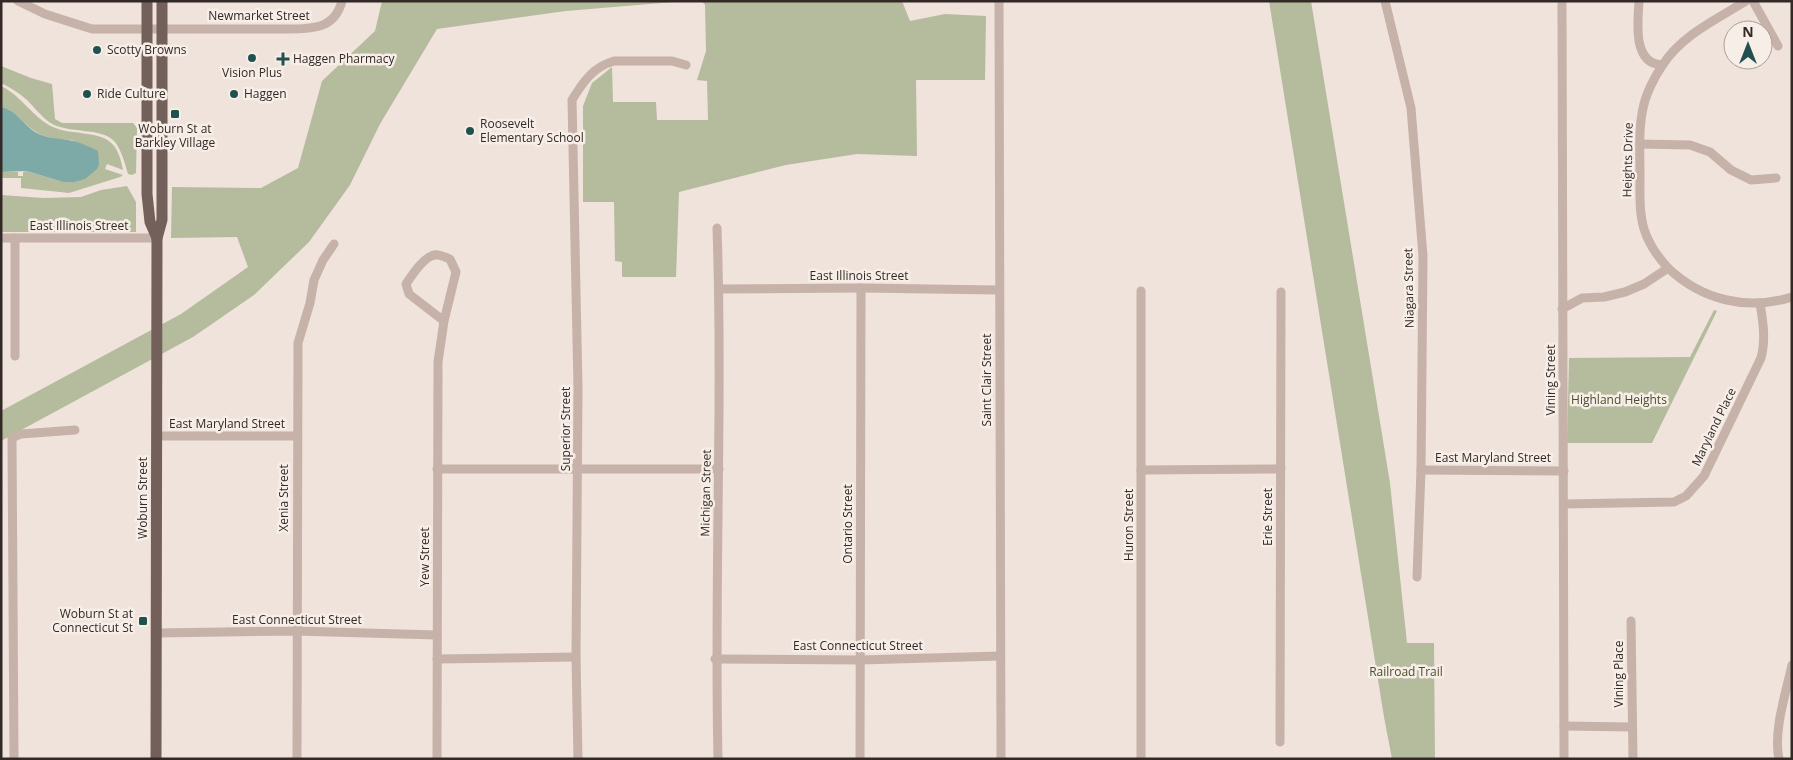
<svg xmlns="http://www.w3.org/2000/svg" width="1793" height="760" viewBox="0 0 1793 760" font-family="'Open Sans',sans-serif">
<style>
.green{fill:#b5bc9d}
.water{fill:#7da9a6}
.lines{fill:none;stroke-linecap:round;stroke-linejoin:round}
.minor{stroke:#c6b2a8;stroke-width:9}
.major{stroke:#74605a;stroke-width:11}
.poi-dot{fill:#21514e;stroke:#f7eee7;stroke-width:2}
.labels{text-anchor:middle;stroke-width:5;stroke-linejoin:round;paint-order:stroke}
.street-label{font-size:12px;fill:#332a28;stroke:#f7eee7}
.poi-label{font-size:12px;fill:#332a28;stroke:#f7eee7;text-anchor:start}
.park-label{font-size:12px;fill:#474f2e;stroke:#f7eee7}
</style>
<rect width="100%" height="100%" fill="#efe3db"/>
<g class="green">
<path d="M382 1H686L566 11 437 29 380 124 350 185 309 242 254 295 193 337 1 441V411L181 314 248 267 237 237 171 238 172 187 261 188 298 168 322 81 375 31Z"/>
<path d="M702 1H902L910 21 945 14 986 16 985 80H916L917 156 857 154 786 165 679 192 676 277H622V262L615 261 614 202H583V106L592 83 612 67 613 102H656L657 120H708L707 81 697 80 706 51 705 5Z"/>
<path d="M1269 1H1311L1390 483 1407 643H1434L1435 759H1392L1384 717Z"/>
<path d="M1 66 31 78 52 84 55 119 62 123H133L137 128 136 173 132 175 128 174C125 164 122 151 115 142 101 126 68 135 49 122 41 116 34 107 27 100 19 93 11 88 1 83Z"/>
<path d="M1 86C22 96 33 118 53 127 70 135 98 131 110 142 118 148 121 160 123 170L107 164 105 169 123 175 120 177 69 193 21 188V178H1V172H18V176H23V172L27 171 63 182H74L93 149C85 147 79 142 71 140 59 139 47 139 36 132 24 125 16 110 1 107Z"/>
<path d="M127 186 136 202V232H1V195L44 198 81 197 101 190Z"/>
<path d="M1714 310 1717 311 1652 443H1567L1569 358 1690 357Z"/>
</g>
<path class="water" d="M1 107C16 110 23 124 35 132 47 139 60 138 73 141 79 142 92 148 98 151L99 165 97 169 85 179 74 182H63L27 171 1 172Z"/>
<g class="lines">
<g class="minor">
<path d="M18 1 45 14 92 29H283C309 29 334 31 342 1"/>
<path d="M999 1 1001 759"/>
<path d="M1385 1 1411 108 1423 256 1421 470 1417 577"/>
<path d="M1562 1 1564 759"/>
<path d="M1639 1C1638 21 1632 64 1662 65"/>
<path d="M1753 1 1778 46"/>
<path d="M1640 144 1690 145 1710 152 1731 170 1751 180 1776 178"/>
<path d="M717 228C723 405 714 582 718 759"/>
<path d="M1 238H157"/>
<path d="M15 238V356"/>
<path d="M1668 268C1657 256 1649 245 1644 229 1639 212 1640 194 1640 176 1640 152 1638 127 1644 104 1647 92 1655 76 1662 66 1680 36 1717 19 1746 1"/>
<path d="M719 289 861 288 999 290"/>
<path d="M1141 291V759"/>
<path d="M1562 309 1582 298 1604 297 1625 292 1644 284 1668 268C1702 300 1746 311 1792 297"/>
<path d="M157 436H297"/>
<path d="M437 469H719"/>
<path d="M1141 470 1281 469"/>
<path d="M1421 470 1564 471"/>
<path d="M1564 504 1674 502 1686 496 1704 476 1761 358C1766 339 1763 322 1760 303"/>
<path d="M1631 621 1633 759"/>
<path d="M157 633 296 631 437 635"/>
<path d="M437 659 576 657"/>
<path d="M715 659 860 660 1000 656"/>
<path d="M1564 726 1632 727"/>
<path d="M1280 742 1281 292"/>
<path d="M14 759 12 438 21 434 75 430"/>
<path d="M297 759 298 343 310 303 314 280 323 260 334 244"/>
<path d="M437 759 438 362 444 321 409 294 406 284C412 275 426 253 438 255 442 255 446 258 450 259L456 272 444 321"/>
<path d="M578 759 576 657 578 387 572 100C583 82 593 67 614 61H672L686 65"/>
<path d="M860 759 861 288"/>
<path d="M1779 759C1773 731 1786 693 1792 665"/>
</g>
<g class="major">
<path d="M147 1V194L150 222 157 238"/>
<path d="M156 759 157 238 162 220V1"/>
</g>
</g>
<g class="poi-dot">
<circle cx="97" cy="50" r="5"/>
<circle cx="252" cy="58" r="5"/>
<path d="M280.5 51.5h5v5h5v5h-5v5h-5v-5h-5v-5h5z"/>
<circle cx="87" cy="94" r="5"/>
<circle cx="234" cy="94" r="5"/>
<rect x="170" y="109" width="10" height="10" rx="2.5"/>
<circle cx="470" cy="131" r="5"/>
<rect x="138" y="616" width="10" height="10" rx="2.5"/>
</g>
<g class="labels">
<g class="street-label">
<text x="259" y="20">Newmarket Street</text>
<text transform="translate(1628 160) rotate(-89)" y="4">Heights Drive</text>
<text x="79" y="230">East Illinois Street</text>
<text x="859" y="280">East Illinois Street</text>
<text transform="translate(1409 288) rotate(-91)" y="4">Niagara Street</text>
<text transform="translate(987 380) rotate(-90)" y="4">Saint Clair Street</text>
<text transform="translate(1551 380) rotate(-90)" y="4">Vining Street</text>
<text x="227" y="428">East Maryland Street</text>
<text transform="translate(1714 427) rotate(-64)" y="4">Maryland Place</text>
<text transform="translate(566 429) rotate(-90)" y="4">Superior Street</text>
<text x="1493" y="462">East Maryland Street</text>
<text transform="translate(706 493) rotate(-89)" y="4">Michigan Street</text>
<text transform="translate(143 498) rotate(-90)" y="4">Woburn Street</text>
<text transform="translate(284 498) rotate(-90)" y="4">Xenia Street</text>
<text transform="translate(1268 517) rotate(-90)" y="4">Erie Street</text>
<text transform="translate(848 524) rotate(-90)" y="4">Ontario Street</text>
<text transform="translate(1129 525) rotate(-90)" y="4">Huron Street</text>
<text transform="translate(425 557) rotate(-90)" y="4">Yew Street</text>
<text x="297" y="624">East Connecticut Street</text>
<text x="858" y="650">East Connecticut Street</text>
<text transform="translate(1619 674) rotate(-90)" y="4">Vining Place</text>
</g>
<g class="poi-label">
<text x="107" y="54">Scotty Browns</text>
<text x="293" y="63">Haggen Pharmacy</text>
<text x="252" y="77" text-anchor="middle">Vision Plus</text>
<text x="97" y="98">Ride Culture</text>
<text x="244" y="98">Haggen</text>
<text x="480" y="128">Roosevelt<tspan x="480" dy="14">Elementary School</tspan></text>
<text x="175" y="133" text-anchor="middle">Woburn St at<tspan x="175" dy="14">Barkley Village</tspan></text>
<text x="133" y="618" text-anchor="end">Woburn St at<tspan x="133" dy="14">Connecticut St</tspan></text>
</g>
<g class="park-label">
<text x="1619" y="404">Highland Heights</text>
<text x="1406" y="676">Railroad Trail</text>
</g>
</g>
<rect width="1793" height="760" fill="none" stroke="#332a28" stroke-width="5"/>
<g transform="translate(1748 45)"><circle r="24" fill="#f7eee7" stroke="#a9a09b"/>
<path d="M0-4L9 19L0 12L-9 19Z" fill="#21514e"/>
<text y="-8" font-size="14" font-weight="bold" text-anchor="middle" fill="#332a28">N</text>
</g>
</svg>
